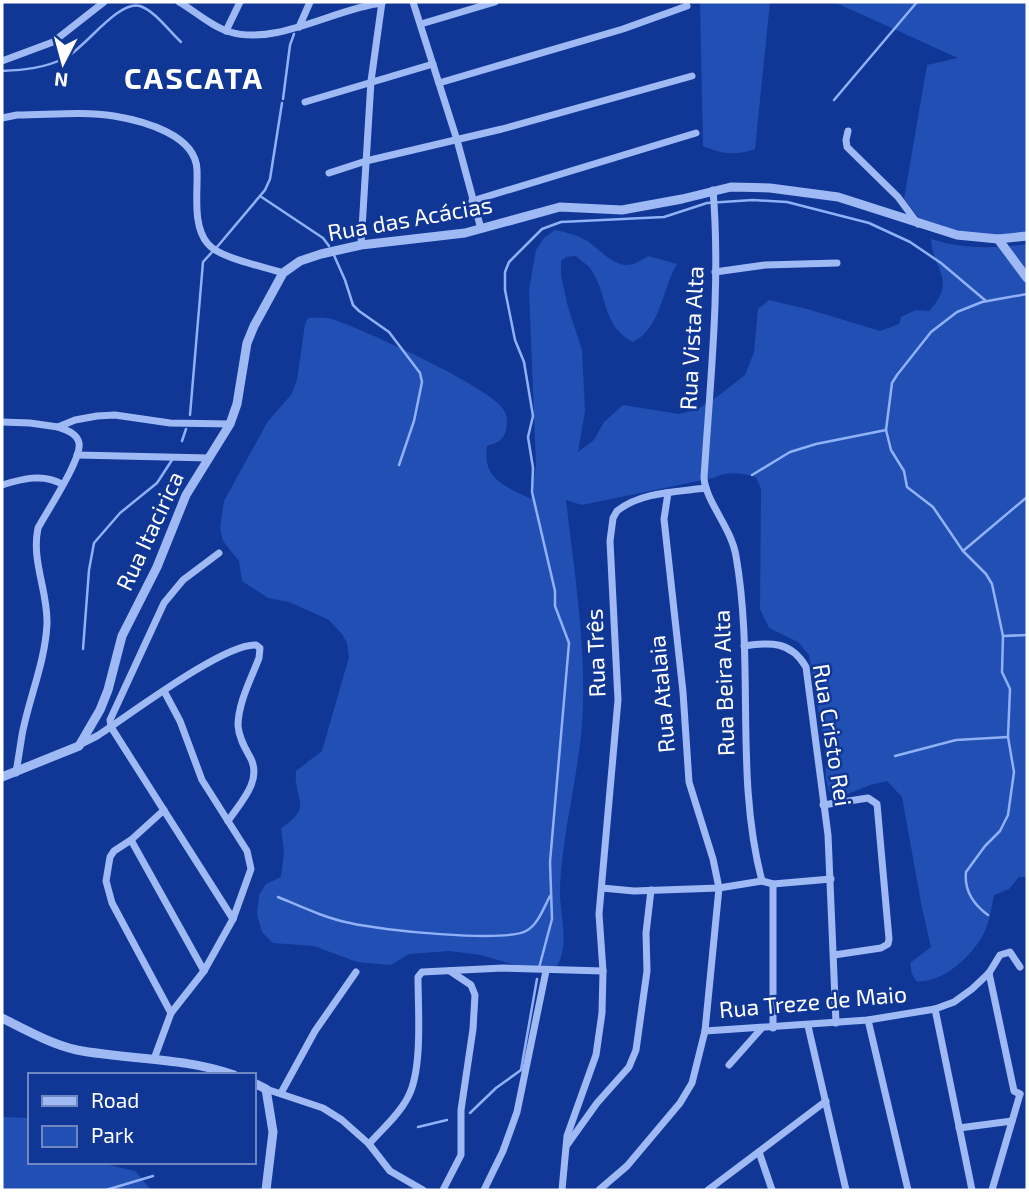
<svg xmlns="http://www.w3.org/2000/svg" width="1029" height="1192" viewBox="0 0 1029 1192" font-family="'Exo 2',sans-serif">
<style>
.green{fill:#224fb4}
.lines{fill:none;stroke-linecap:round;stroke-linejoin:round}
.stream{stroke:#90b1f7;stroke-width:2.5}
.minor{stroke:#9eb9f4;stroke-width:7}
.tertiary{stroke:#9eb9f4;stroke-width:9}
.labels{text-anchor:middle;stroke-width:5;stroke-linejoin:round;paint-order:stroke}
.street-label{font-size:23px;fill:#fff;stroke:#103795}
.district-label{font-size:30px;font-weight:bold;letter-spacing:2px;fill:#fff;stroke:#103795}
</style>
<rect width="100%" height="100%" fill="#103795"/>
<g class="green">
<path d="M700 2H770L755 149C735 156 722 154 703 146Z"/>
<path d="M834 2H1027V232L994 235 970 234 922 222 904 199 927 65 958 58Z"/>
<path d="M555 230C566 232 576 235 586 240 598 248 613 266 628 265 636 264 642 260 648 256L677 264C662 289 661 328 633 342 600 325 609 292 589 267 585 263 580 260 576 256L566 257 561 261V276L568 307 582 350 585 411 578 452 594 440 604 422 623 405 679 414 698 409 718 396 745 375 754 352 758 309 769 300 811 310 880 331 899 324 901 317 916 310 929 311C958 280 933 271 931 239 961 249 997 249 1027 244V877H1019L1009 889 994 895C991 908 990 921 984 933 973 955 943 984 916 981L912 974 910 963 931 947 922 908 902 797 887 781 870 785 843 796 829 791 826 779V756L809 655 798 642 769 628 760 609 761 489 756 477C741 473 728 471 713 478L582 505 566 500C574 569 585 637 583 707 581 767 563 826 560 886 559 914 570 939 558 965L545 970 529 969 481 955 449 951 409 954 391 965 378 964 357 962 314 946 273 943 262 932 257 914 259 895 266 884 281 877 284 852 281 828C315 806 293 801 296 771L322 751 349 657 347 643 342 634 329 620 289 602 268 598 242 581 239 561 223 541 220 528 224 501 268 421 291 395 297 380 305 324 308 318C317 318 327 317 335 320 364 330 490 387 503 409 508 416 507 422 506 430 504 440 497 443 487 446 482 480 506 486 531 499L536 465 529 290 536 250 544 238Z"/>
<path d="M2 1117 30 1118V1162H96L135 1171 151 1190H2Z"/>
</g>
<g class="lines">
<g class="stream">
<path d="M2 71C24 70 45 68 65 58 85 48 118 0 140 6 155 11 169 31 181 42"/>
<path d="M283 99 290 45 294 34"/>
<path d="M834 100 917 2"/>
<path d="M260 196 323 238 329 246"/>
<path d="M217 247 265 190 270 179 282 103"/>
<path d="M333 253 345 280 353 305 359 311 389 332 420 373 422 382 414 421 399 465"/>
<path d="M190 415 203 262 213 251"/>
<path d="M182 441 186 429"/>
<path d="M752 475 790 452 816 444 886 430"/>
<path d="M963 551 1027 497"/>
<path d="M1003 636 1027 635"/>
<path d="M83 649 89 570 94 543 120 513 157 483 172 460"/>
<path d="M895 756 956 740 1008 737"/>
<path d="M278 897C302 907 325 918 350 923 379 930 503 943 526 931 538 925 544 907 550 896"/>
<path d="M988 915C973 904 964 890 966 872L985 846 1000 831 1008 815 1014 772 1008 737 1010 689 1002 672 1003 636 992 584 986 574 963 551 933 507 907 487 904 471 891 450 886 430 892 383 897 375 931 332 957 312 982 302 1027 294"/>
<path d="M539 968 552 919 550 862 569 643 555 606V591L532 492 533 468 528 437 533 416 524 362 515 340 505 290V272L509 262 542 229 561 222 664 217 707 203 753 200 787 202 869 223 910 242 941 263 986 301"/>
<path d="M470 1113 496 1088 521 1070 537 979"/>
<path d="M418 1127 447 1120"/>
<path d="M106 1190 153 1176"/>
</g>
<g class="minor">
<path d="M179 2C195 11 212 27 230 32 277 46 336 8 382 3"/>
<path d="M413 2 457 140 481 229"/>
<path d="M421 24 495 2"/>
<path d="M299 27 310 2"/>
<path d="M226 31 240 2"/>
<path d="M2 61 53 42 104 2"/>
<path d="M439 83 623 29 687 6"/>
<path d="M305 102 433 64"/>
<path d="M2 118 17 115C49 115 83 111 114 116 144 121 196 135 197 170 198 192 192 226 208 244 221 259 263 266 283 273"/>
<path d="M848 131 846 140 847 147 898 197 918 224"/>
<path d="M329 173 366 161 502 129 692 76"/>
<path d="M713 190C721 285 710 382 704 478 706 502 731 527 736 556 755 664 734 775 762 881"/>
<path d="M472 201 696 133"/>
<path d="M361 245 371 81 382 2"/>
<path d="M715 272 765 265 837 263"/>
<path d="M2 422 30 423 58 427 75 420 97 416 115 415 170 423 230 424"/>
<path d="M77 455 209 458"/>
<path d="M2 485C22 479 43 473 62 484"/>
<path d="M219 553 183 580 164 603 110 720 111 727 233 919"/>
<path d="M744 646C770 642 791 641 806 667L828 835 836 1023"/>
<path d="M79 745 97 736C128 716 224 643 256 645L260 648 259 658C251 679 238 703 238 726 239 738 245 748 250 757 263 780 241 802 228 821"/>
<path d="M16 773C18 760 20 748 22 735 29 698 45 663 47 624 48 591 31 561 38 528 47 511 82 459 79 443 77 433 66 430 58 427"/>
<path d="M823 805 868 798 877 804 889 939 888 944 881 948 834 955"/>
<path d="M164 810 131 840 114 851 110 857 106 881 112 903 171 1013"/>
<path d="M131 840 204 971"/>
<path d="M602 888 634 891 719 888 762 881 773 884 831 879"/>
<path d="M989 973 1014 1091 1020 1094"/>
<path d="M935 1009 972 1190"/>
<path d="M868 1020 908 1190"/>
<path d="M808 1026 846 1190"/>
<path d="M773 1028V884"/>
<path d="M705 1031 868 1020 935 1009 954 1002 972 989 989 973 1000 955 1010 952 1020 967"/>
<path d="M154 1059 171 1013 204 971 233 919 251 869 247 851 202 780 180 721 164 691"/>
<path d="M729 1065 761 1029"/>
<path d="M266 1089 323 1108 342 1120 369 1144 390 1171 423 1190"/>
<path d="M281 1093 315 1031 356 972"/>
<path d="M959 1128 1012 1121"/>
<path d="M369 1144C382 1129 399 1115 408 1097 423 1069 418 1009 418 977L422 972 503 968 603 971"/>
<path d="M567 1145 597 1103 629 1067 636 1050 647 971 646 933 651 890"/>
<path d="M759 1152 772 1190"/>
<path d="M443 1190 461 1155V1110L473 1029 475 995 471 985 450 971"/>
<path d="M484 1190 503 1151 517 1112 546 971"/>
<path d="M562 1190 567 1136 596 1055 602 1013 603 971 599 914 618 700 610 541 613 518 617 511C641 492 676 492 706 488"/>
<path d="M599 1190 627 1166 680 1103 692 1083 705 1031 719 888 713 859 689 782 683 692 664 519 668 493"/>
<path d="M708 1190 826 1101"/>
<path d="M992 1190 1020 1094"/>
</g>
<g class="tertiary">
<path d="M998 239 1027 278"/>
<path d="M2 777 79 746 100 710 108 690 122 636 157 567 186 495 230 424 237 404 247 343 254 326 283 273 300 261 321 254 361 245 465 233 560 207 622 210 682 199 731 187 770 188 838 197 957 235 998 239 1027 236"/>
<path d="M2 1018C26 1030 51 1044 77 1050 129 1060 184 1057 234 1075"/>
<path d="M254 1083 266 1089 273 1132 266 1190"/>
</g>
</g>
<g class="labels">
<g class="street-label">
<text transform="translate(410 219) rotate(-10)" y="8">Rua das Acácias</text>
<text transform="translate(692 338) rotate(-87)" y="8">Rua Vista Alta</text>
<text transform="translate(150 531) rotate(-65)" y="8">Rua Itacirica</text>
<text transform="translate(596 653) rotate(-92)" y="8">Rua Três</text>
<text transform="translate(724 683) rotate(-92)" y="8">Rua Beira Alta</text>
<text transform="translate(662 694) rotate(-95)" y="8">Rua Atalaia</text>
<text transform="translate(832 735) rotate(81)" y="8">Rua Cristo Rei</text>
<text transform="translate(813 1002) rotate(-5)" y="8">Rua Treze de Maio</text>
</g>
<g class="district-label">
<text x="194" y="89">CASCATA</text>
</g>
</g>
<rect width="1029" height="1192" fill="none" stroke="#ffffff" stroke-width="7"/>
<rect x="28" y="1073" width="228" height="91" fill="#103795" stroke="#7087bf" stroke-width="2"/>
<rect x="42" y="1096" width="35" height="10" fill="#9eb9f4" stroke="#7087bf" stroke-width="2"/>
<text x="91" y="1108" font-size="21" fill="#ffffff">Road</text>
<rect x="42" y="1126" width="35" height="21" fill="#224fb4" stroke="#7087bf" stroke-width="2"/>
<text x="91" y="1143" font-size="21" fill="#ffffff">Park</text>
<g transform="translate(63 63) rotate(186)" stroke="#103795" stroke-width="5" paint-order="stroke">
<path d="M0-5L12 26L0 18L-12 26Z" fill="#ffffff"/>
<text y="-10" font-size="19" font-weight="bold" text-anchor="middle" fill="#ffffff">N</text>
</g>
</svg>
